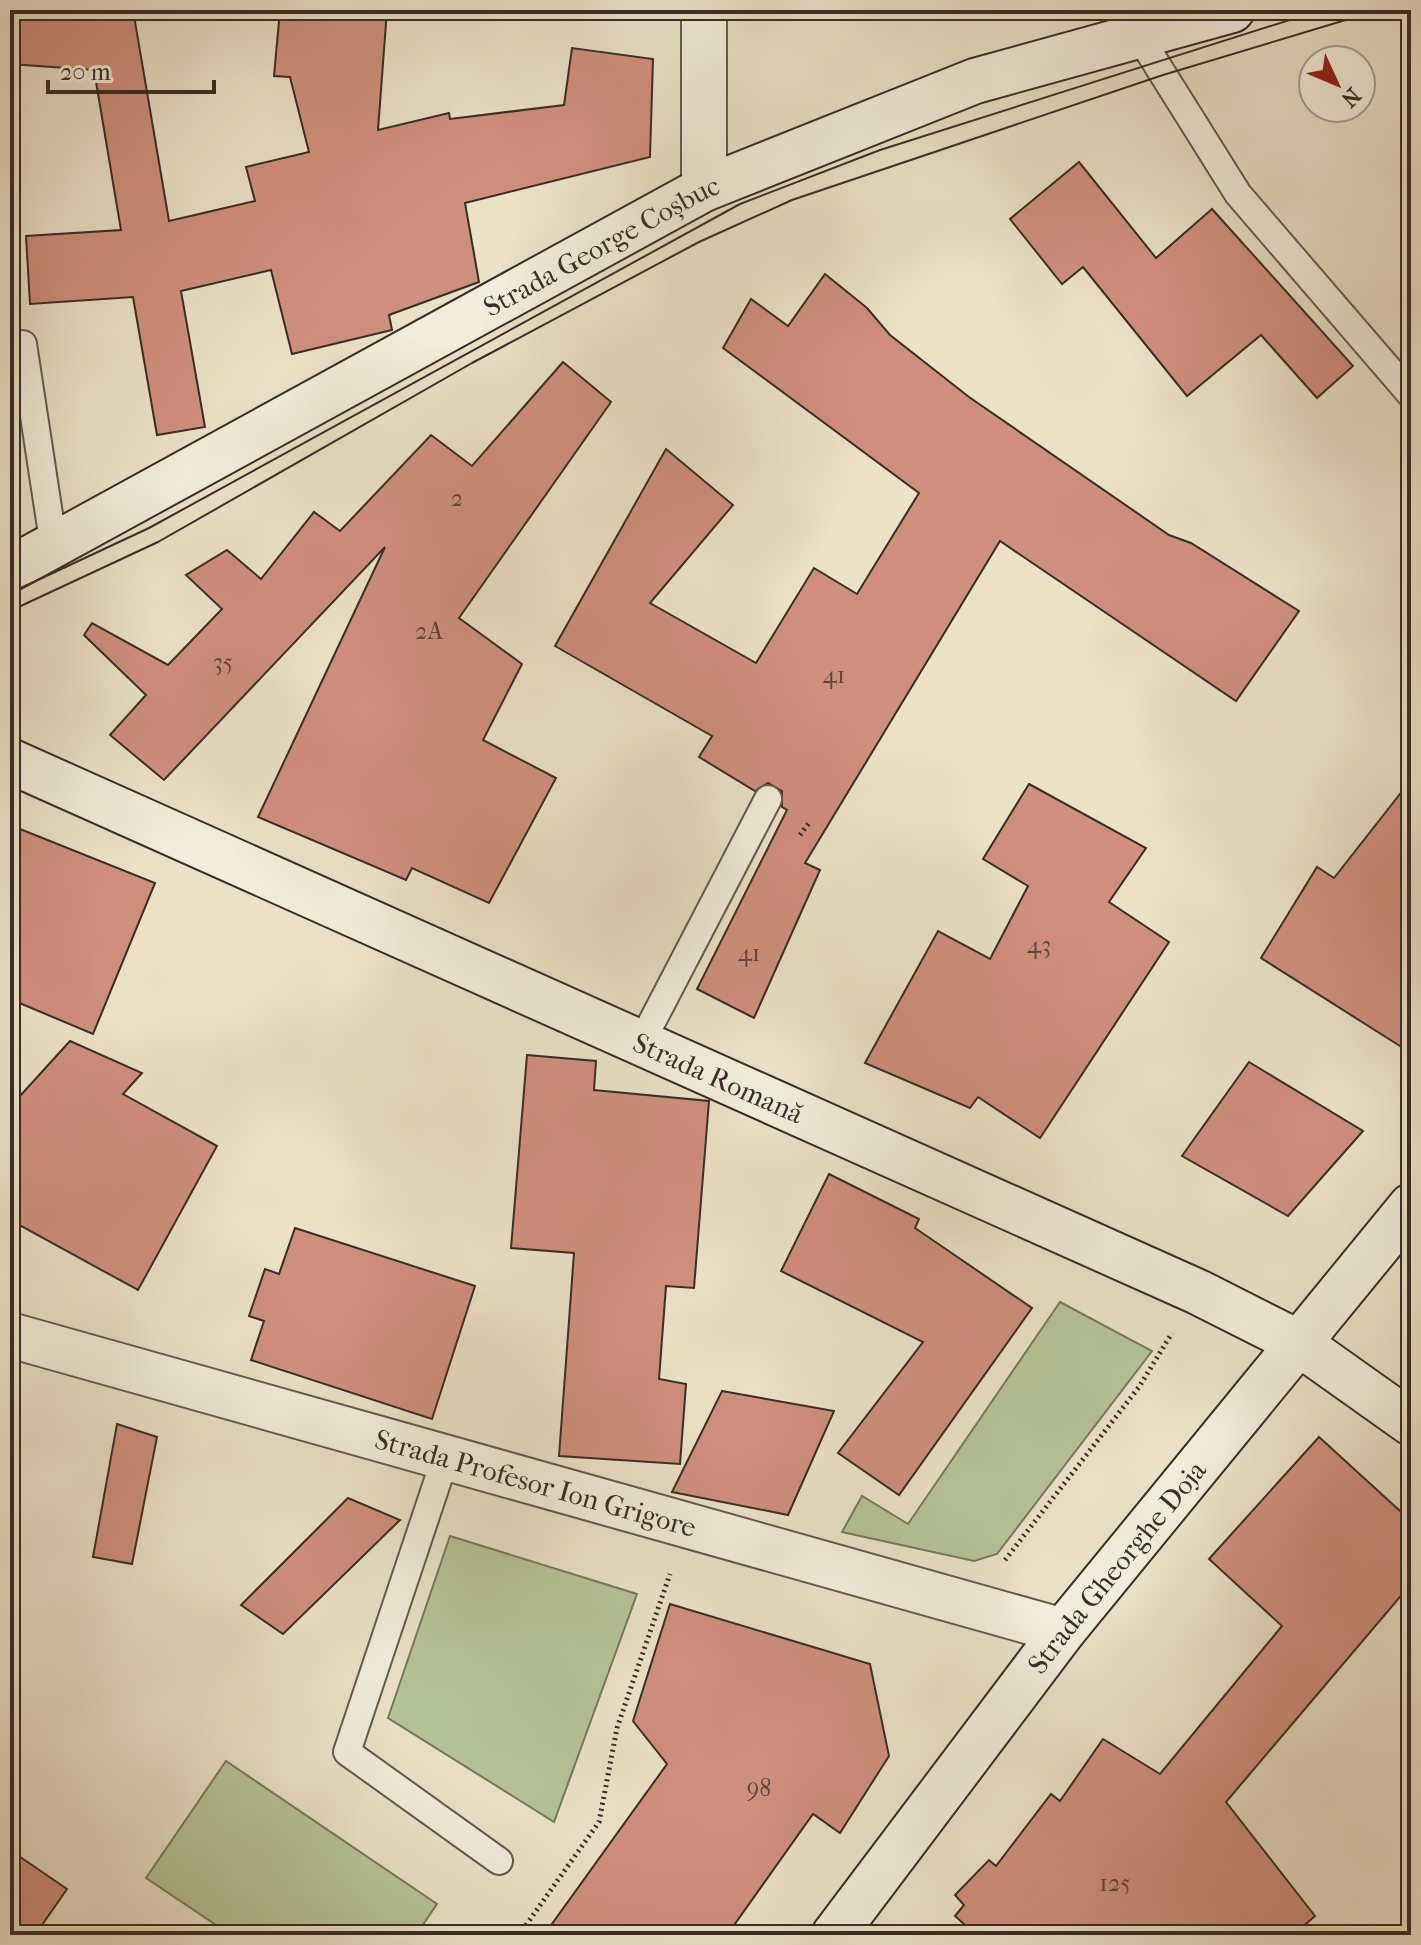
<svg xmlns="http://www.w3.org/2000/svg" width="1421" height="1945" viewBox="0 0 1421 1945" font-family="'IM FELL French Canon',serif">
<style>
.green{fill:#b5c397;stroke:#77785e;stroke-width:2}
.building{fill:#cf8f7d;stroke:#392d26;stroke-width:2}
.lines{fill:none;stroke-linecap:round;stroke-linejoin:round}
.lane-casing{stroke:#655a4e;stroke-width:30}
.street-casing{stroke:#655a4e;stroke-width:48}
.secondary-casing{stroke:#392d26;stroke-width:48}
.path{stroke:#392d26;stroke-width:5;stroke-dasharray:2 4;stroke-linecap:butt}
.lane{stroke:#f1ecdb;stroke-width:26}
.street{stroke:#f1ecdb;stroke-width:44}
.secondary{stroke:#f1ecdb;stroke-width:44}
.tram{stroke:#392d26;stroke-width:2}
.labels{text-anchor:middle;stroke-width:8;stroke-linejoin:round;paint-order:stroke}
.number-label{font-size:24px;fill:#5e463c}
.street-label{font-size:28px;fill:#392d26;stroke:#f1ecdb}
</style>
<rect width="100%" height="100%" fill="#eae1c7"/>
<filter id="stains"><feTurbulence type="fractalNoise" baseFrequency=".0025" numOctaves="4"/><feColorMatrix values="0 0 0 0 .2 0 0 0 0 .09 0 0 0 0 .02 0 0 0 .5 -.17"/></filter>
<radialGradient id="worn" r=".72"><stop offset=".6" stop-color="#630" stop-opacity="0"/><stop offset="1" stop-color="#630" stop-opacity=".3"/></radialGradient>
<g class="green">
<path d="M1060 1302 1152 1351 997 1554 974 1561 842 1532 862 1496 908 1524Z"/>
<path d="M450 1536 637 1594 554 1822 388 1718Z"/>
<path d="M226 1761 437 1904 416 1935H231L146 1878Z"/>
</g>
<g class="building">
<path d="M10 10H133L169 221 255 201 246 167 309 152 290 77 274 76 280 10H387L378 130 449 113 450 119 564 105 572 48 653 59 650 157 465 203 479 282 389 315 392 330 292 354 271 270 181 291 205 427 157 435 133 297 30 304 26 236 121 230 94 70 10 64Z"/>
<path d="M1079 162 1156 258 1212 209 1353 366 1317 398 1261 335 1187 396 1083 267 1062 284 1010 219Z"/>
<path d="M825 274 867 308 890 335 969 397 1169 535 1191 543 1299 611 1236 701 1000 541 805 863 820 870 754 1018 697 989 787 810 782 807V791L768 783 755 791 699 757 712 736 555 646 666 449 733 505 650 603 756 663 814 568 857 594 919 493 723 348 751 299 788 326Z"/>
<path d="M563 362 611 402 459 618 522 664 483 740 556 778 489 903 412 868 406 880 258 817 385 547 164 780 110 735 146 695 84 635 92 623 168 665 222 609 186 575 227 550 261 579 314 512 340 531 431 435 472 466Z"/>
<path d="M1411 780V1053L1261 958 1317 867 1334 878Z"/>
<path d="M1029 784 1146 848 1109 902 1169 942 1040 1138 978 1097 970 1108 865 1063 938 931 990 959 1028 886 983 859Z"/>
<path d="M10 825 155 883 93 1034 10 999Z"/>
<path d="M70 1041 142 1073 123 1094 217 1146 138 1290 10 1220V1107Z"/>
<path d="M527 1055 596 1061 594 1090 709 1101 694 1288 666 1286 659 1379 686 1384 680 1464 559 1456 574 1253 511 1248Z"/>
<path d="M1249 1062 1363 1131 1288 1216 1182 1156Z"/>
<path d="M829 1174 919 1219 915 1228 1032 1308 899 1495 838 1453 923 1342 781 1271Z"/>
<path d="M295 1228 475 1286 432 1419 251 1360 264 1321 249 1316 265 1269 279 1274Z"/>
<path d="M722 1391 834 1411 788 1515 672 1492Z"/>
<path d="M117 1424 157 1437 132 1564 93 1557Z"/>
<path d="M1319 1437 1411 1521V1584L1226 1802 1315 1916 1293 1935H976L955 1916 964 1905 955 1895 989 1860 996 1866 1051 1794 1060 1801 1103 1739 1160 1774 1282 1626 1209 1559Z"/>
<path d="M348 1498 400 1520 283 1634 241 1605Z"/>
<path d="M670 1604 870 1664 889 1756 840 1833 813 1814 727 1935H544L667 1764 633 1721Z"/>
<path d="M10 1850 67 1889 35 1935H10Z"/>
</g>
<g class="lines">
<g class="lane-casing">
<g id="lane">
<path d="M1139 36 1238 194 1411 395"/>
<path d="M23 344 54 547"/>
<path d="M641 1043 768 799"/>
<path d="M446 1456 347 1752 499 1861"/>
</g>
</g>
<g class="street-casing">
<g id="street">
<path d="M704 10V189"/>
<path id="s1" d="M10 1335 1063 1631"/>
</g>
</g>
<g class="secondary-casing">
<g id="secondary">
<path id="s2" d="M10 569 704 189 975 81 1232 10"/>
<path id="s3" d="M10 761 1198 1292 1297 1342 1411 1423"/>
<path id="s4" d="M834 1935 1063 1631 1411 1206"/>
</g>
</g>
<g class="path">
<path d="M800 835 809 823"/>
<path d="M1005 1560 1139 1387 1172 1333"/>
<path d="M519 1935 599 1822 617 1728 670 1574"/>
</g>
<use href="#lane" class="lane"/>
<use href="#street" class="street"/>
<use href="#secondary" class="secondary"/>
<g class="tram">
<path d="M10 593 149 528 740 204 880 150 1321 10"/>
<path d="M10 611 158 542 472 363 699 242 792 200 1163 75 1379 10"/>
</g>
</g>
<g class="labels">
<g class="number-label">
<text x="457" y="506">2</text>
<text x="429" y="639">2A</text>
<text x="223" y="670">35</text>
<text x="834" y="683">41</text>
<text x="1039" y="953">43</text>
<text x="749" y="961">41</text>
<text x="759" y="1796">98</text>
<text x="1115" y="1891">125</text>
</g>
<g class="street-label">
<text dy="10" stroke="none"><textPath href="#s2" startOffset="674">Strada George Coșbuc</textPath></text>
<text dy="10" stroke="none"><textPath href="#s3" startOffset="776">Strada Romană</textPath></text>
<text dy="10" stroke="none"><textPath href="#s1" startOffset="546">Strada Profesor Ion Grigore</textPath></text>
<text dy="10" stroke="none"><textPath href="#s4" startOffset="464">Strada Gheorghe Doja</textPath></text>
</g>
</g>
<rect width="1421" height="1945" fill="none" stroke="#eae1c7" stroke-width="40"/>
<rect x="12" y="12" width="1397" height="1921" fill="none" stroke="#392d26" stroke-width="4"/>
<rect x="20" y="20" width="1381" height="1905" fill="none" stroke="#392d26" stroke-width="2"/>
<g transform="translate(1337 84) rotate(134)"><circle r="38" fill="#f1ecdb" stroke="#a7a093" stroke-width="2"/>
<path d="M0-6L14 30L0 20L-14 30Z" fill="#8f2418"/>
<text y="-12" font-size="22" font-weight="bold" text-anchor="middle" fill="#392d26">N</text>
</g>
<path d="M48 80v12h166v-12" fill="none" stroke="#392d26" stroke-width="4"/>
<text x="60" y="80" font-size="24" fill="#392d26" stroke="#f1ecdb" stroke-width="6" paint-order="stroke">20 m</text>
<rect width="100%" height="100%" filter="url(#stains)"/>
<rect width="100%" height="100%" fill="url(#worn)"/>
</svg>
